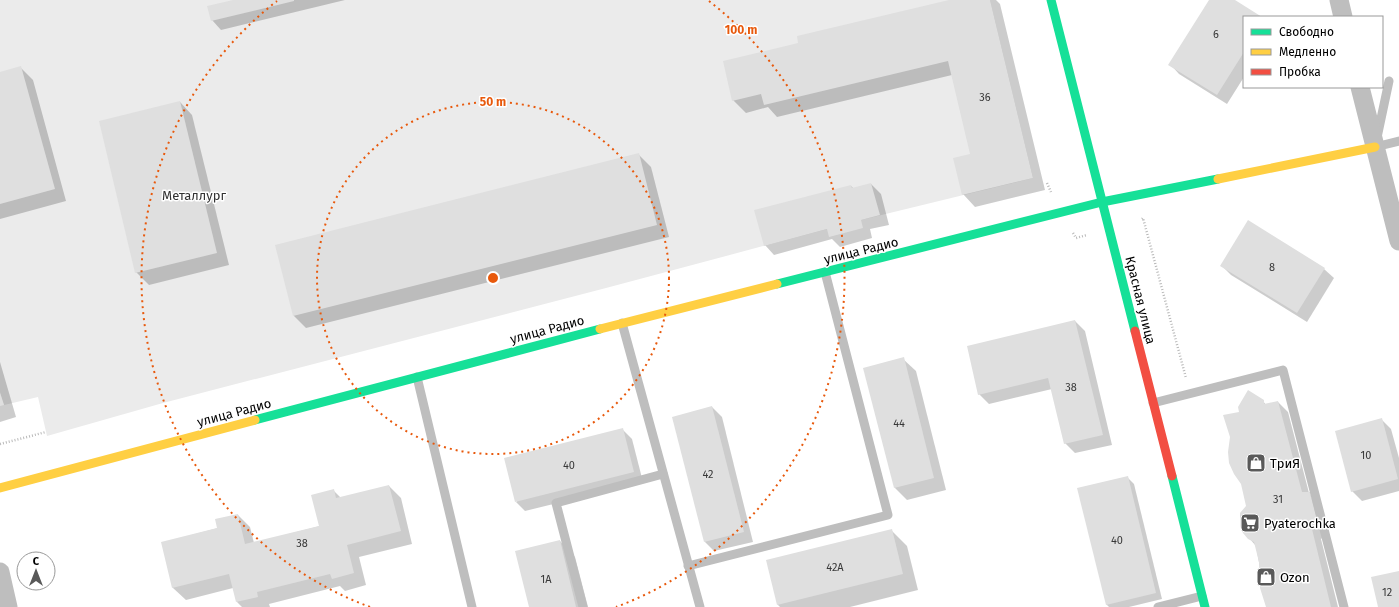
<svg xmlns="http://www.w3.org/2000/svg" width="1399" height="607" viewBox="0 0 1399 607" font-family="'Fira Sans',sans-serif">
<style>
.green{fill:#ebebeb}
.shadow{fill:#0003}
.building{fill:#dfdfdf}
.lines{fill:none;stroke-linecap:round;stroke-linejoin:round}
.path{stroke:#b9b9b9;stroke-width:2.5;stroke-dasharray:1 2;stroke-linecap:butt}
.lane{stroke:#bebebe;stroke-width:9}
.street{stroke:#bebebe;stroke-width:19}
.fast{stroke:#16e098;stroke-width:9}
.slow{stroke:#ffcf43;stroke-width:9}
.jam{stroke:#f24e42;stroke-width:9}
.ring{fill:none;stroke:#e8590c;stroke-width:2;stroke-dasharray:2 4}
.labels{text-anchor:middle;stroke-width:3;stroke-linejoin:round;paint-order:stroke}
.number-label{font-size:11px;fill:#383838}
.park-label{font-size:13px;fill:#323232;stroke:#fff}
.street-label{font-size:13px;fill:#000;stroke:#fff}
.poi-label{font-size:13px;fill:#000;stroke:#fff;text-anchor:start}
.centre{fill:#e8590c;stroke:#fff;stroke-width:2}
.ring-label{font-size:12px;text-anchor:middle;font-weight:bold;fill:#e8590c;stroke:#fff;stroke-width:3;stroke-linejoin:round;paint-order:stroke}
</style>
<rect width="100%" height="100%" fill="#fff"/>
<path class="green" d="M0 0H990L1033 178 861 220 606 288 163 403 47 436 38 397 4 405 0 392Z"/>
<g class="shadow">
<path d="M237 0H345L221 30 212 20Z"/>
<path d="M953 0H996L1000 4 1045 190 975 207 963 194 971 155 952 75 777 117 768 107 746 113 733 100 800 44Z"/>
<path d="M1211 0H1233L1260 17H1244V77L1227 104 1179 74 1170 64Z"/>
<path d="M21 68 33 80 66 201 0 219V73Z"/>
<path d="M180 102 192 115 229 265 149 285 136 272Z"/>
<path d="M638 154 651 167 669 237 306 328 294 316 276 246Z"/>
<path d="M871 184 881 194 889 225 870 229 872 238 840 247 832 239 774 255 765 245 851 186 854 189Z"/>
<path d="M1221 265 1324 269 1334 278 1307 322 1231 275Z"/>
<path d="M1075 321 1085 331 1112 445 1075 453 1065 443 1052 389 989 404 979 394Z"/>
<path d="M903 359 916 371 946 490 907 500 895 488Z"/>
<path d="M0 362 16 417 0 422Z"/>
<path d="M1263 401 1266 405 1278 402 1288 412 1309 493 1327 533 1321 539 1338 607H1267L1256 546 1249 538 1240 413Z"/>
<path d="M712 407 722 417 753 542 714 551 705 542Z"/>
<path d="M1381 419 1391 429 1399 458V491L1362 501 1352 491Z"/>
<path d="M622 429 632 439 643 482 525 511 516 502Z"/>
<path d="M1127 477 1134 484 1162 599 1129 607H1109L1106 604Z"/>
<path d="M389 486 401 498 412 544 359 557 366 585 345 591 340 586 269 604 270 607H242L237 602 233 588 186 600 173 588 162 543 218 528 238 515 250 527 254 543 320 526 333 490 341 498Z"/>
<path d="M891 530 907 546 918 590 850 607H780L778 605 767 561Z"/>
<path d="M560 541 575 557 588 607H530Z"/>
</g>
<g class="building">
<path d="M233 0H294V1L211 21 207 6Z"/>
<path d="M949 0H990L1033 178 962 195 953 158 970 154 948 61 764 105 761 94 732 101 723 61 798 43 797 36Z"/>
<path d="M1209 0H1235L1262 17H1244V52L1217 95 1168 65Z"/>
<path d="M21 66 55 189 0 204V72Z"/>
<path d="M180 101 217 253 135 273 99 121Z"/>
<path d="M639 153 657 225 293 316 275 245Z"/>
<path d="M871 183 880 215 861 220 863 228 829 237 827 229 764 246 754 210 851 185 852 188Z"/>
<path d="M1248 220 1325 268 1297 313 1220 266Z"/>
<path d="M1075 320 1103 435 1064 444 1048 378 978 395 967 346Z"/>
<path d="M904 357 934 478 894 488 863 368Z"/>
<path d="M1248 390 1264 400V404L1278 401 1302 492H1310L1318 523 1312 529 1331 607H1266L1260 588 1259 562 1254 542 1248 539 1243 533 1240 526V513L1246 506 1241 484 1234 474 1229 463 1228 452 1230 437 1223 415 1239 412 1238 407Z"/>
<path d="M0 393 4 405 0 406Z"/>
<path d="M712 406 744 532 704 542 672 417Z"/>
<path d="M1382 418 1398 479 1351 492 1335 431Z"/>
<path d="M623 428 634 472 515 502 504 458Z"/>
<path d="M1128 476 1156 593 1106 605 1077 488Z"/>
<path d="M389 485 401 531 347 545 354 573 332 579 330 574 257 592 258 597 236 602 229 574 172 588 161 542 217 528 215 519 238 514 245 544 319 526 311 495 334 489 336 498Z"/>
<path d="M892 529 903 574 777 605 766 560Z"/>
<path d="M560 540 576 607H529L515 551Z"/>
<path d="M1399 571V607H1378L1371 577Z"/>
</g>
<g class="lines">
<g class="path">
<path d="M1047 183 1051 192"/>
<path d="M1142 219 1143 218 1186 378"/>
<path d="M1073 233 1076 238 1087 235"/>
<path d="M0 444 46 432"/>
</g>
<g class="lane">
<path d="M1389 81 1375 147 1399 141"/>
<path d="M622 323 700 607"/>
<path d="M417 377 472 607"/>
<path d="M1153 403 1283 370 1344 607"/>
<path d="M688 566 888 515 825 272"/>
<path d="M583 607 556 503 663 474"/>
<path d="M1158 607 1202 596"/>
</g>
<g class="street">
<path d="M1339 0 1343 17"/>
<path d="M1360 87 1399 241"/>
<path d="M0 572 8 607"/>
</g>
<g class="fast">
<path d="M1051 0 1135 331"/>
<path d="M777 284 1102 202 1218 179"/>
<path d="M255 420 600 329"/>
<path d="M1172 476 1205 607"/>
</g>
<g class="slow">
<path d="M1218 179 1375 147"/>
<path d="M600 329 777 284"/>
<path d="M0 488 255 420"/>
</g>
<path class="jam" d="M1135 331 1172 476"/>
</g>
<g class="ring">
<circle cx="493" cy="278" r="176"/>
<path d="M370 607A351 351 0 0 1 277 1M709 1A351 351 0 0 1 616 607"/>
</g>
<defs>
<g id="shop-square" transform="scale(1)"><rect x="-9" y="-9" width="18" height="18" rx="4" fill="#595959" stroke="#fff"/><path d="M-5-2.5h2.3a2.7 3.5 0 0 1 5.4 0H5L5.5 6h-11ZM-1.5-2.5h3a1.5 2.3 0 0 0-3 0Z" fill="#fff"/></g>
<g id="supermarket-square" transform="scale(1)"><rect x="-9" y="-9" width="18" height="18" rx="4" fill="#595959" stroke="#fff"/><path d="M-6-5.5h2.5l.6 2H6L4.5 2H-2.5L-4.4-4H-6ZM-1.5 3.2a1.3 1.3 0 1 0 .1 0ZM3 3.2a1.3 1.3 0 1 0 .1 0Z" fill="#fff"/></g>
</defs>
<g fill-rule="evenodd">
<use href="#shop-square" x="1256" y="463"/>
<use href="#supermarket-square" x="1250" y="523"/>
<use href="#shop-square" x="1266" y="577"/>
</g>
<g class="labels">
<g class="number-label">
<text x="1216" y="38">6</text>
<text x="985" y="101">36</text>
<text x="1272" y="271">8</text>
<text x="1071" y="391">38</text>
<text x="899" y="427">44</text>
<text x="1366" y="459">10</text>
<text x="569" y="469">40</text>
<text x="708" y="478">42</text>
<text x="1278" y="503">31</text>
<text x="1117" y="544">40</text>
<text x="302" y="547">38</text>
<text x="835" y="571">42А</text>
<text x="546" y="583">1А</text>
<text x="1387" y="596">12</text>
</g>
<g class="park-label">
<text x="194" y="200">Металлург</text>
</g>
<g class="street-label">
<text transform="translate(861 250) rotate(-14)" y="5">улица Радио</text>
<text transform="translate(1141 300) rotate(76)" y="5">Красная улица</text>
<text transform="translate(547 329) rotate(-15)" y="5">улица Радио</text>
<text transform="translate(234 412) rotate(-15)" y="5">улица Радио</text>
</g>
<g class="poi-label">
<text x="1270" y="468">ТриЯ</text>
<text x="1264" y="528">Pyaterochka</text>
<text x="1280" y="582">Ozon</text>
</g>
</g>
<circle cx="493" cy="278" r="6" class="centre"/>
<g class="ring-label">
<text x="741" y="34">100 m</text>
<text x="493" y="106">50 m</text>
</g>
<rect x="1243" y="16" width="140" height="72" fill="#ffffff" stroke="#999999"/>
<rect x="1251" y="29" width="20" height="6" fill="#16e098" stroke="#999999"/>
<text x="1279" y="36" font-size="12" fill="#000000">Свободно</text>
<rect x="1251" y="49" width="20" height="6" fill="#ffcf43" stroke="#999999"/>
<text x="1279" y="56" font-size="12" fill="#000000">Медленно</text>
<rect x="1251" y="69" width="20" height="6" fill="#f24e42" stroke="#999999"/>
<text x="1279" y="76" font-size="12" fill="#000000">Пробка</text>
<g transform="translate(36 571)"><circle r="19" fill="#ffffff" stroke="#999999"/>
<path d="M0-3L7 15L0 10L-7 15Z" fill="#595959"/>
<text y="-6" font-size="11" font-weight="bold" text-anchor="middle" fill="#000000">С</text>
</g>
</svg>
